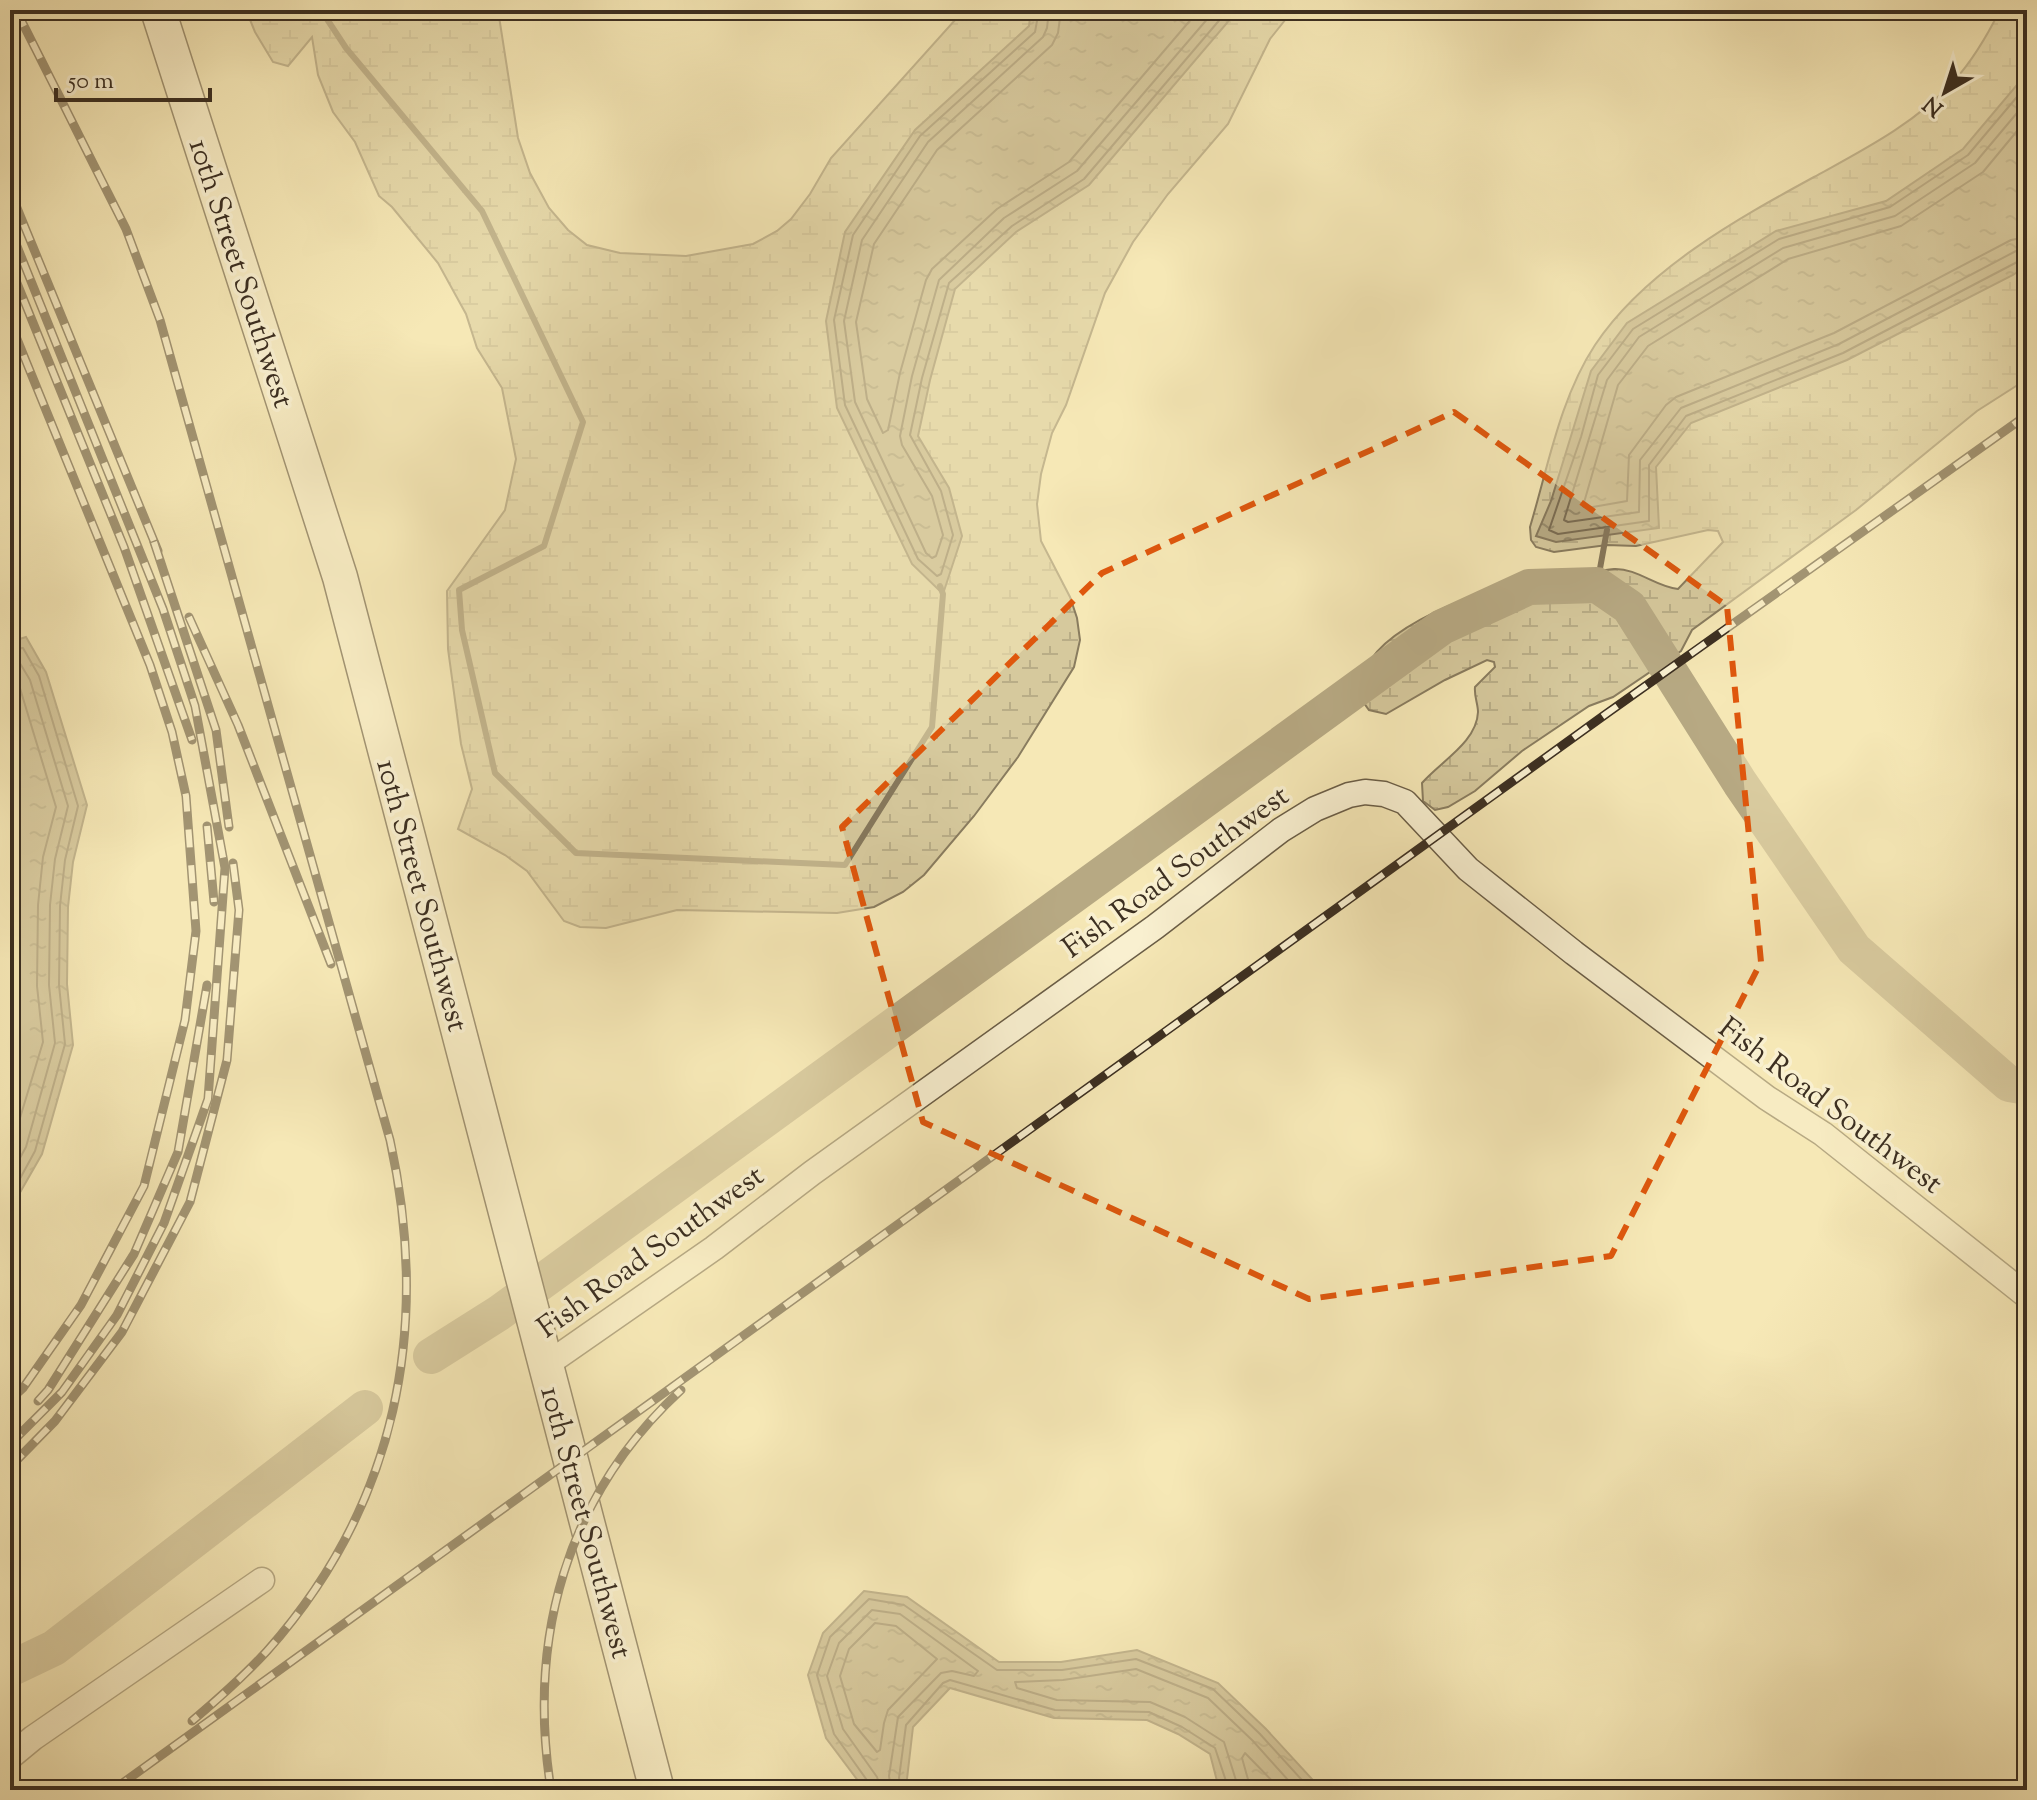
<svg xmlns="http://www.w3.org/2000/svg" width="2037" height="1800" viewBox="0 0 2037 1800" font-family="'Sorts Mill Goudy',serif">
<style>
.wetland{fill:url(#wetland-marsh);stroke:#897c5f;stroke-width:2}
.water{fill:url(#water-ripples);stroke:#86785c;stroke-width:2}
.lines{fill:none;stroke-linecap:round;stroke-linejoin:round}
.shore{stroke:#7a6c52;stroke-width:2}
.stream{stroke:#86785c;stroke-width:6}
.river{stroke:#b7a983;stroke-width:36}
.street-casing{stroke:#6a5d46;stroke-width:27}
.secondary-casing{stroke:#3c2f21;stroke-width:37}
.street{stroke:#f9f0d0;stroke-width:24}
.secondary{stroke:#f9f0d0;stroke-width:34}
.rail-casing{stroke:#3c2f21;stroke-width:9}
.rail{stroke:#f9f0d0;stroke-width:6;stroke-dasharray:18;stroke-linecap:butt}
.marked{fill:none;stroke:#df570d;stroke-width:6;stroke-dasharray:16 10;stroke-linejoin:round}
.labels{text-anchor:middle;stroke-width:7;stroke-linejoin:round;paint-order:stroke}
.street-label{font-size:30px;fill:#3c2f21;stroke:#f9f0d0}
</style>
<defs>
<pattern id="wetland-marsh" width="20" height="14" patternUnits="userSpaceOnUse" patternTransform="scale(2)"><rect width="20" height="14" fill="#d6c99d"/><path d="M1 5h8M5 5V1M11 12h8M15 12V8" fill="none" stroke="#b9ad87"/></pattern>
<pattern id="water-ripples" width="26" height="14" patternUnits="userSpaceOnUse" patternTransform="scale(2)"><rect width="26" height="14" fill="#b7a983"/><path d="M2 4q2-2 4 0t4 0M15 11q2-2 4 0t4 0" fill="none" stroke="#968a6b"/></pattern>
</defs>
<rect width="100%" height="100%" fill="#f6e8b6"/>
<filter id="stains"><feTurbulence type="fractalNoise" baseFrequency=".0025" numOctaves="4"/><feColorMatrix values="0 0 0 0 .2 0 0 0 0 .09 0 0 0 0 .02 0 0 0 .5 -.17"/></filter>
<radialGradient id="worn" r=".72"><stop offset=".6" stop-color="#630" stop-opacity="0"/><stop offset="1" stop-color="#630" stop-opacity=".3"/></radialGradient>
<g class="wetland">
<path d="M246 10H498L518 138 530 173 549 208 568 230 587 245 620 253 686 256 753 244 777 231 791 219 810 194 831 158 964 10H1293L1270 39 1228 124 1168 194 1133 242 1105 293 1066 405 1052 433 1041 474 1037 504 1041 541 1070 597 1077 618 1080 640 1074 667 1018 757 974 816 924 875 903 892 874 907 837 913 677 910 606 928 580 927 564 921 527 871 505 855 458 829 472 789 461 744 448 649 447 591 505 510 516 459 502 388 477 348 466 314 438 263 392 207 379 196 355 142 333 112 318 75 312 37 288 66 273 62 255 32Z"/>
<path d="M2000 10H2027V379L1977 411 1856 510 1692 630 1681 651 1613 697 1589 706 1522 751 1475 791 1448 807 1435 810 1423 801 1422 783C1440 762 1477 742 1478 712 1478 704 1474 696 1475 687L1495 667 1494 662 1487 660 1445 680 1386 714 1369 710 1361 699C1362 691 1362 682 1364 675 1376 626 1485 589 1529 579 1545 576 1562 577 1578 575 1590 573 1602 570 1614 569 1637 568 1656 587 1678 589L1723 542 1718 531 1708 530 1636 546 1607 545 1554 552 1536 547 1531 540 1530 527C1548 467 1560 398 1595 345 1645 270 1737 219 1814 177 1863 150 1916 123 1954 81 1972 61 1988 34 2000 10Z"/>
</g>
<g class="water">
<path d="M1031 10H1238L1089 185 1016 232 955 289 930 380 918 436 949 488 962 536 943 594 912 564 837 408 826 321 845 232 915 130 1029 26Z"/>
<path d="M2027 73V265L2013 275 1847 360 1691 423 1656 467 1659 528 1556 542 1536 536 1551 501 1591 371 1627 323 1776 231 1886 201 1963 149Z"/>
<path d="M26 637 46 672 87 805 73 862 68 907 67 984 73 1045 42 1154 10 1210V642Z"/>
<path d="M864 1591 907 1597 999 1662H1061L1137 1650 1218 1683 1266 1729 1322 1790H1223L1217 1781 1210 1754 1178 1734 1147 1720 1054 1718 950 1688 913 1727 907 1779 910 1790H865L826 1738 808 1675 823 1633Z"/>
</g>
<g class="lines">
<g class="shore">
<path d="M1039 10 1035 32 920 136 853 235 834 320 845 405 918 559 937 576 941 574 953 535 941 491 910 435 922 378 949 283 1012 226 1084 179 1228 10"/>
<path d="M1049 10 1047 28 1043 37 928 142 862 240 844 321 855 402 926 553 932 558 936 556 943 535 932 496 902 445 900 436 912 376 939 280 1004 218 1077 171 1215 10"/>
<path d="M1061 10 1058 33 1052 45 937 150 874 244 856 322 867 399 883 433 888 430 900 373 926 280 932 269 997 209 1069 162 1199 10"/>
<path d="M2027 85 1968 155 1890 207 1779 239 1633 329 1598 375 1581 437 1549 530 1558 534 1649 521V465L1686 416 1843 353 2021 260 2027 259"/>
<path d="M2027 101 1975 163 1895 216 1783 248 1639 337 1607 380 1564 520 1568 522 1639 512 1640 460 1681 408 1839 344 2016 251 2027 249"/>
<path d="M2027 119 1983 172 1901 226 1788 259 1648 346 1618 385 1583 506 1587 508 1627 501 1629 455 1666 405 1676 397 1834 333 2011 240 2027 237"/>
<path d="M10 649 23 648 39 676 78 806 65 860 60 906 59 985 65 1044 35 1151 10 1197"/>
<path d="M10 659 18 660 30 680 68 806 55 859 50 905 49 985 55 1043 26 1147 10 1176"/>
<path d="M10 671 19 685 56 807 43 857 38 905 37 986 43 1042 10 1151"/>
<path d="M875 1623 896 1626 937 1659 888 1710 884 1723 880 1750 877 1752 854 1724 840 1676 849 1649Z"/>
<path d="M870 1790 869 1783 834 1734 817 1675 830 1637 869 1599 904 1605 997 1670H1062L1136 1659 1213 1689 1260 1734 1311 1790"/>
<path d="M881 1790 877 1777 843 1729 827 1676 839 1643 872 1610 900 1614 978 1671 974 1676 952 1671 941 1673 898 1717 889 1776 891 1790"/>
<path d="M902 1790 899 1778 906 1725 943 1683 950 1680 1055 1710 1149 1712 1182 1727 1215 1748 1229 1790"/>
<path d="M1239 1790 1224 1742 1185 1717 1150 1702 1057 1700 1017 1688 1015 1682 1063 1680 1136 1669 1208 1698 1253 1741 1297 1790"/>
<path d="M1251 1790 1242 1758 1245 1753 1281 1790"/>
</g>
<g class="stream">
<path d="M321 10 346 48 482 211 583 422 544 546 459 590 462 630 495 773 576 853 845 865 932 727 943 594 940 586"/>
<path d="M1597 585 1607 530"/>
</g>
<g class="river">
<path d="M431 1356 499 1313 1442 627 1529 587 1597 585 1629 607 1740 783 1854 949 2009 1084 2027 1087"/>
<path d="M10 1669 54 1648 365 1408"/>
</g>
<g class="street-casing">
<g id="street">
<path d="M546 1365 714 1248 812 1173 1155 927 1281 830 1315 809 1349 795 1365 792 1384 794 1405 802 1468 869 1574 953 1767 1098 1823 1134 2027 1296"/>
<path d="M10 1757 33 1738 262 1580"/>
</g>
</g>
<g class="secondary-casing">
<path id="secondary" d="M158 10 340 577 657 1790"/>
</g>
<use href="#street" class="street"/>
<use href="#secondary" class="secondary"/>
<g class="rail-casing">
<g id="rail">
<path d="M16 10 126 229 160 320 390 1140C431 1328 397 1505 267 1651 244 1676 218 1699 192 1721"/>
<path d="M10 191 158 551"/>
<path d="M10 229 163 609 195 706 225 868 208 1099 164 1223 117 1315 62 1392 10 1444"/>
<path d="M10 266 124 547 192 740"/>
<path d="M10 322 150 665 172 732 186 796 196 931 185 1020 144 1186 81 1305 23 1388 10 1400"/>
<path d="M154 542 216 730 229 827"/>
<path d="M189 617 238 725 331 964"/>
<path d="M207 826 214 902"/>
<path d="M38 1401 48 1390 134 1254 178 1152 207 985"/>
<path d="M10 1467 55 1421 122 1332 190 1202 227 1060 239 910 233 863"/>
<path d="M113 1790 1606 714 2027 415"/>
<path d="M551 1790C527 1638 566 1496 681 1390"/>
</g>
</g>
<use href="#rail" class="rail"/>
</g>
<path d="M0 0H2037V1800H0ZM1454 412 1727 606 1761 962 1611 1256 1309 1299 923 1122 842 827 1102 573Z" fill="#f6e8b6" fill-opacity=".55" fill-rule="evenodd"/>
<path class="marked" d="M1454 412 1727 606 1761 962 1611 1256 1309 1299 923 1122 842 827 1102 573Z"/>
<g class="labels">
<g class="street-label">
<text transform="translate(242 273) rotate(72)" y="10">10th Street Southwest</text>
<text transform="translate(1175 871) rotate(-36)" y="10">Fish Road Southwest</text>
<text transform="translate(423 895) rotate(75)" y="10">10th Street Southwest</text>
<text transform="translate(1831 1105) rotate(37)" y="10">Fish Road Southwest</text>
<text transform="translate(650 1251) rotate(-36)" y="10">Fish Road Southwest</text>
<text transform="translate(587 1522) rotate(75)" y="10">10th Street Southwest</text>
</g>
</g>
<rect width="2037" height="1800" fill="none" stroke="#f6e8b6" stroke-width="40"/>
<rect x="12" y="12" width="2013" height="1776" fill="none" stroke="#3c2f21" stroke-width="4"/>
<rect x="20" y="20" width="1997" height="1760" fill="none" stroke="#3c2f21" stroke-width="2"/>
<g transform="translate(1945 92) rotate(219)" stroke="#f9f0d0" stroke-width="6" paint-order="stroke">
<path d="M0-6L14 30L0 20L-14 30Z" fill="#3c2f21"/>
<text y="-12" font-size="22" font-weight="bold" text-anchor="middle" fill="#3c2f21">N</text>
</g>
<path d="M56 88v12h154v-12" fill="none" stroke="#3c2f21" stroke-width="4"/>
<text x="68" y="88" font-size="24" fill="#3c2f21" stroke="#f9f0d0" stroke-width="6" paint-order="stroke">50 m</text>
<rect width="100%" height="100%" filter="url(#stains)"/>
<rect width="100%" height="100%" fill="url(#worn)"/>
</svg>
